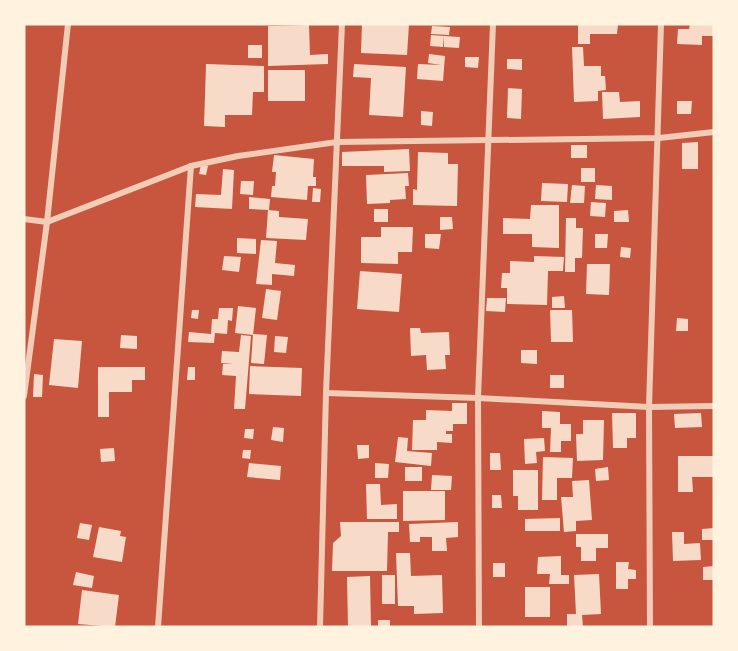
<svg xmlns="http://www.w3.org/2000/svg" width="738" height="651" viewBox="0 0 738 651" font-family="Karla,sans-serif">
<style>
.building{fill:#f7dbc8}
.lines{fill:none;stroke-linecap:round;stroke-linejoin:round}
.minor{stroke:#f1ccb7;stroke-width:6}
</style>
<rect width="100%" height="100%" fill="#c8553d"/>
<g class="building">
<path d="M362 24H409L407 55 361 53Z"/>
<path d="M578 24H618L617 34H590V44H578Z"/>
<path d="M690 24H714V36H702V45L677 44 678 29H689Z"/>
<path d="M309 25 310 55 328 54V64L268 66V26Z"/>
<path d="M432 26 450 27 449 35 431 34Z"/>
<path d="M431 35 444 36 443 47 430 46Z"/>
<path d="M444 36 460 37 459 48 444 47Z"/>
<rect x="248" y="45" width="14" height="13"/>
<path d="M572 47H583L584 66H601V76H605L606 90 598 91V101L574 102Z"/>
<path d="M429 54 445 56 443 81 417 79 418 64 441 65 428 63Z"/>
<path d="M465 57H479L478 68 465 67Z"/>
<path d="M507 59H522V70L507 69Z"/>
<path d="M206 64 264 66V92H253L252 115H225V127L204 126Z"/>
<path d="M354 64 406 67 403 117 369 115 371 78 353 77Z"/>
<rect x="268" y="70" width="37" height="31"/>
<path d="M508 88 522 89 521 119 507 118Z"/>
<path d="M602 92H619L620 102 640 101V117L603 119Z"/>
<path d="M677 101H692L691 114H677Z"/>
<path d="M421 111 433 112 432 126 421 125Z"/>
<path d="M698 142V169H682V143Z"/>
<rect x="571" y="145" width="16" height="13"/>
<path d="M409 149 410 171 384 172V166H342V152Z"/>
<path d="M418 152 448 153V164H458L457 206 413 205V189L417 190Z"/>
<path d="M274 155 314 159 313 177H316V186H308L307 200 271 197 272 186H275L276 172H272Z"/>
<path d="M201 165 208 166 206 175 199 174Z"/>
<rect x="581" y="168" width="14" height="14"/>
<path d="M223 169 234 170 232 209 195 207 196 194 221 195Z"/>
<path d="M408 173 409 186H405L406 199 390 200V203L367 204 366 175Z"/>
<path d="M241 181H254L253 195 240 194Z"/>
<path d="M542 183 568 184 567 202 541 201Z"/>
<path d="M572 185 585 186 584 203H570Z"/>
<path d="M596 185 612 186V200L595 199Z"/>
<path d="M313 188 321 189 320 202H312Z"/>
<path d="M249 197 270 199 269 210 249 209Z"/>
<path d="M591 202 606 203 605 217 590 216Z"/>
<path d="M531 205H559V248L532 247V234H503V218L530 219Z"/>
<rect x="374" y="209" width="14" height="13"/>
<path d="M268 210 279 211V217L308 219 306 240 266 238Z"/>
<path d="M628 210 629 222H614V211Z"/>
<path d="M440 217H452L453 229 440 230Z"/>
<path d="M566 218H576V228H583L582 258H575V272H565Z"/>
<path d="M381 227H413L412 252H398V264L361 263V237H381Z"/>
<path d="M425 234H441L439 249 425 248Z"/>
<path d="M595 234H608L607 248H595Z"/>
<path d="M237 238 256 239V254L237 253Z"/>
<path d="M261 240 277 241 275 263 295 265 294 276 272 274V285L256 284Z"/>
<path d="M621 247 631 248 630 258 620 257Z"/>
<path d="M224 256 241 257 239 272 222 270Z"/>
<path d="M534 256 564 257 563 271H548L547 305 507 304V288H501L502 273H510V261L534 262Z"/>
<path d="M587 264H610L609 295 586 294Z"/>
<path d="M360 271 402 274 399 312 357 309Z"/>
<path d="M266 289 281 291 277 320 262 318Z"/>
<path d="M564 296 565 308H552V297Z"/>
<path d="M487 298H506L505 312 486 311Z"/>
<path d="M238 306 256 308 253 335 235 333Z"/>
<path d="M219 308H233L232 321 228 320 227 334 215 333 214 343 188 342 189 332 211 334 212 319H218Z"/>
<path d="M192 310H199L198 319 191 318Z"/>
<path d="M550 310H572L573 342H551Z"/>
<path d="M677 318 688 319V331H676Z"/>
<path d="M410 328H420L421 333 449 332 450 355H445L446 369 427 370 426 355 411 356Z"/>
<path d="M253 334 267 335 264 364 251 363Z"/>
<path d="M121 335 137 336V349L120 348Z"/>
<path d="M241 335 251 336 245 409H234L236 376 222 375 223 364H233L221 363 222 351 239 352Z"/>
<path d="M275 336 288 337 286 353 274 352Z"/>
<path d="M54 339 82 341 78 388 49 385Z"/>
<path d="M521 350H537V364L521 363Z"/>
<path d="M250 366 302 368 301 396 249 394Z"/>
<path d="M98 367H145V380H132V392H109V417H98Z"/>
<path d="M188 367H195V380H187Z"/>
<path d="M34 374 43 375 42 397H33Z"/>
<rect x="550" y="375" width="14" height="13"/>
<path d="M452 403H467V424H453V431H446V434H452V443L437 442V450H412L413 420H426V410L452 411Z"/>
<path d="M542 411 560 412V424H571V441H561V452H550L551 428H542Z"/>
<path d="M612 413H636V438H627V448H613Z"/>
<path d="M701 413 702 427 675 428 674 414Z"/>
<path d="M583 420H604L603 460 577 461 576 434H583Z"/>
<path d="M273 427 284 428 283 442 271 440Z"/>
<path d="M245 429H254L253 439 244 438Z"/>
<path d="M398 437 408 438 407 451 432 453 431 466 395 462Z"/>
<path d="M544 438 545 451 536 452 537 463 525 464 524 439Z"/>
<path d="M357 445H369V458L358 459Z"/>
<path d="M114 448 115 461 101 462 100 449Z"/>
<path d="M243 450H251L250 459 242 458Z"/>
<path d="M490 453H500L501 470H490Z"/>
<path d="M678 456H714V477H692L693 492H678Z"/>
<path d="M543 457 573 458 572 478H557V500H542Z"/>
<path d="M249 463 281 466 280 480 247 477Z"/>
<path d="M375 463 389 464 388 478H375Z"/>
<rect x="405" y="467" width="17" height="14"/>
<path d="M608 467 609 480 596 481 595 469Z"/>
<path d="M513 470H538V510H518V496H513Z"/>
<path d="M432 475 452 476 451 490H431Z"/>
<path d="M589 480 592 520 576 521V531L564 532 561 497H573L572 481Z"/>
<path d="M366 484H380L381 505 397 504V519H367Z"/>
<path d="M403 491H445V520L403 521Z"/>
<path d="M492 495H501L502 508H492Z"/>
<path d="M560 518V531H525V519Z"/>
<path d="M340 522H399V532H388L387 571H332L333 543 341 536Z"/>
<path d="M458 522V537L446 538 447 551H432V537H420V542H410L409 524Z"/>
<path d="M80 523 92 525 89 540 77 538Z"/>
<path d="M99 527 121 531 120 536 126 537 122 562 93 557Z"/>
<path d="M714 528V540H702V529Z"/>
<path d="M672 532H684V544L700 543 701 560 673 561Z"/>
<path d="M576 534H608V548H596V561H581V547H576Z"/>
<path d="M396 553H410L411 576 442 575 443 613 414 614V606H398Z"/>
<path d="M561 556V575H569V584H549L550 574H537L538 557Z"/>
<path d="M616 562H629L628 569 636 570V579H628V589H616Z"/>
<rect x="493" y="563" width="12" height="14"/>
<path d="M714 566V580H703V567Z"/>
<path d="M76 572 94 576 92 588 73 585Z"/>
<path d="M599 574 601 614 582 615 583 627H567V614H576L574 575Z"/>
<rect x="382" y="575" width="13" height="29"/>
<path d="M370 576 371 627H348L347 577Z"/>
<rect x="525" y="587" width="25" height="30"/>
<path d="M82 590 119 595 115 627 78 624Z"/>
<rect x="378" y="620" width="12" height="7"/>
</g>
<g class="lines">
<g class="minor">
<path d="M24 219 47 222 191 166 238 156 337 142 659 138 714 132"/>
<path d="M326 393 478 398 649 407 714 406"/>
<path d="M24 396 47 222 68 24"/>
<path d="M158 627 191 166"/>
<path d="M320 627 326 393 342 24"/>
<path d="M479 627 478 398 493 24"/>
<path d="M650 627 649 407 661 24"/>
</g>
</g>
<rect width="738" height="651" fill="none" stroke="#fff3e0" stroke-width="51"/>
</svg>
